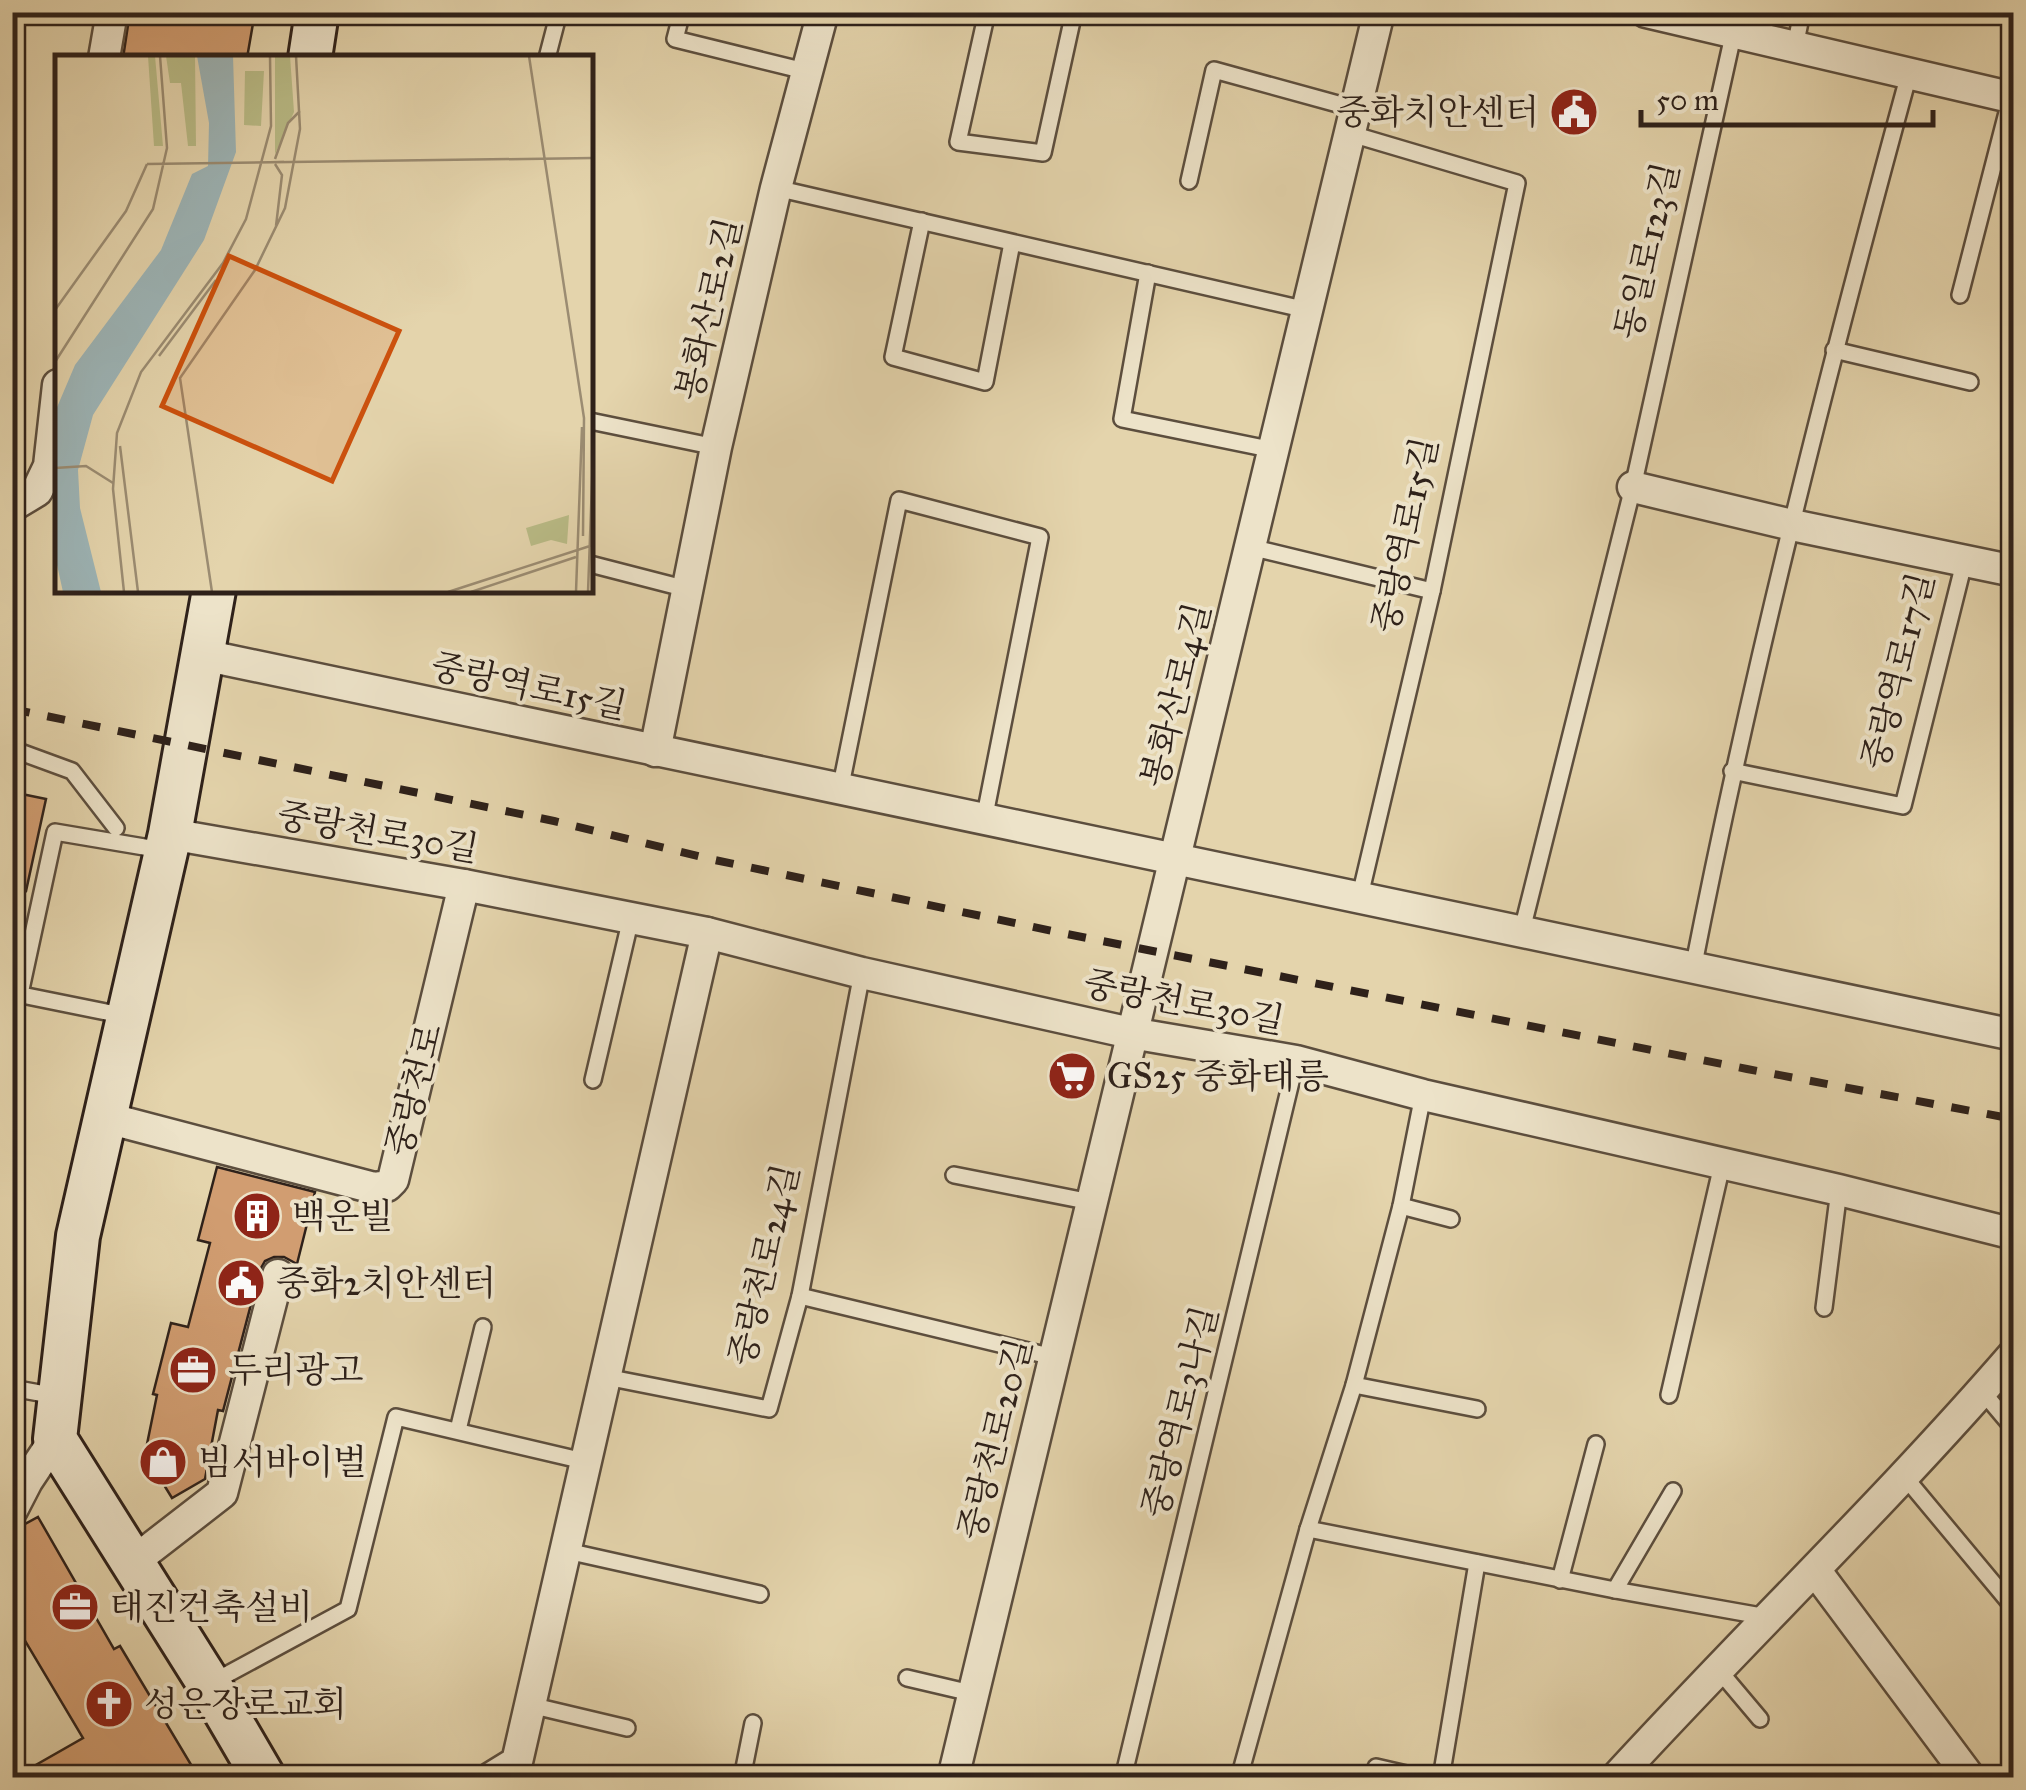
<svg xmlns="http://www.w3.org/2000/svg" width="2026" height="1790" viewBox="0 0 2026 1790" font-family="'IM FELL Great Primer','Noto Serif KR',serif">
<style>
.building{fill:#d19d71;stroke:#2e211a;stroke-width:2.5}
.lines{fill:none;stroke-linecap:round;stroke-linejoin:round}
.lane-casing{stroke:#5c4e3e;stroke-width:20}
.street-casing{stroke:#5c4e3e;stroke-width:35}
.secondary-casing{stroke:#2e211a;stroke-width:48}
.lane{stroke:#ede3c9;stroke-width:15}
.street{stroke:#ede3c9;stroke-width:30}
.secondary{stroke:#ede3c9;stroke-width:42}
.rail{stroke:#2e211a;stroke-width:8;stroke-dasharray:18 18;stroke-linecap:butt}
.labels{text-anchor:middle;stroke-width:8;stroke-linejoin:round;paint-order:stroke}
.poi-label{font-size:35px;fill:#2e211a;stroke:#ede3c9;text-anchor:start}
.street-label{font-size:35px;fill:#2e211a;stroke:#ede3c9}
.inset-road{fill:none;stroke:#9b8c72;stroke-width:2.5}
.view{fill:#cc510e;fill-opacity:0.15;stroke:#cc510e;stroke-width:5}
.inset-edge{fill:none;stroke:#2e211a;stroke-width:5}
</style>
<rect width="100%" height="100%" fill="#e4d4ac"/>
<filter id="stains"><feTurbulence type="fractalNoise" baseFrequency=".002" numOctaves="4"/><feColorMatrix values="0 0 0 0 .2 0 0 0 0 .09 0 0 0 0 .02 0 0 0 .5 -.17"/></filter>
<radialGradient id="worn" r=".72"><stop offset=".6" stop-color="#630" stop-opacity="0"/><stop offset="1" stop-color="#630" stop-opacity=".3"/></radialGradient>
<g class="building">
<path d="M130 12H255L247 58H123Z"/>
<path d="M12 792 46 799 26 891 12 889Z"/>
<path d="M217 1167 315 1192 297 1264 284 1257H274L265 1261 260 1270 223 1411 218 1410 205 1479 172 1498 145 1454 157 1395 153 1394 171 1323 188 1327 210 1243 198 1240Z"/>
<path d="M38 1517 114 1649 120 1646 199 1778H13L83 1738 12 1619V1531Z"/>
</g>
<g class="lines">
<g class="lane-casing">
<g id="lane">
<path d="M682 12 675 39 809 72"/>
<path d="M987 12 958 142 1043 153 1074 12"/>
<path d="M1795 47 1802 12"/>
<path d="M547 58 559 12"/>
<path d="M1348 133 1517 183 1432 591 1359 900"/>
<path d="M1189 181 1214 70 1356 109"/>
<path d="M776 188 1307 310"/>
<path d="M922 221 893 357 985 382 1012 243"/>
<path d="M1148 273 1122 419 1274 450"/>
<path d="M1960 295 2011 97"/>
<path d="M1834 350 1970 382"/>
<path d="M590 421 716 447"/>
<path d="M1250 547 1432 591"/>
<path d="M590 564 687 589"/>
<path d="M12 749 72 771 116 828"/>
<path d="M1732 771 1903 806 1965 559"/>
<path d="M840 790 899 500 1040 537 984 820"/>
<path d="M1521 934 1633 487 1734 31"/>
<path d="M1693 969C1752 668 1828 371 1909 74"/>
<path d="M12 993 126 1016"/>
<path d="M20 994 55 832 162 850"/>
<path d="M593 1080 631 918"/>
<path d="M954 1175 1091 1202"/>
<path d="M1401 1206 1451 1219"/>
<path d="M800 1296 1053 1357"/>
<path d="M1824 1308 1839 1190"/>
<path d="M606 1377 769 1409 800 1296 862 973"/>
<path d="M1354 1385 1477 1409"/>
<path d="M12 1388 56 1396"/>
<path d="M1982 1391 2014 1429"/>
<path d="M1669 1395 1722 1165"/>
<path d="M458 1430 483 1327"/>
<path d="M1904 1476 2014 1608"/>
<path d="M1308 1529 1615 1590 1767 1617"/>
<path d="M567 1551 760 1594"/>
<path d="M1560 1580 1596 1444"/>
<path d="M1615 1590 1673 1491"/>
<path d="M1717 1668 1760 1719"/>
<path d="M907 1678 971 1693"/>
<path d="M213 1682 348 1609 396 1417 588 1462"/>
<path d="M530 1705 627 1728"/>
<path d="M1376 1767 1424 1778"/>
<path d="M742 1778 753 1723"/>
<path d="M1123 1778 1296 1061"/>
<path d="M1239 1778 1308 1529 1354 1385 1401 1206 1423 1095"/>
<path d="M1441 1778 1477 1563"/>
<path d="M1939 1778 1958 1761"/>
</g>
</g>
<g class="street-casing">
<g id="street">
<path d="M1646 12 2014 98"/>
<path d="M104 58 112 12"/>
<path d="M1633 487 1792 525 2014 571"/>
<path d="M12 506 37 491 49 466 58 385"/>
<path d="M203 655 2014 1035"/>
<path d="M655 751 716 447 776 188 823 12"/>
<path d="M170 834 464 885 707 933 862 973 1131 1033 1296 1061 1423 1095 1839 1190 2014 1234"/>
<path d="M107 1118 374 1188 387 1186 393 1180 464 885"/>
<path d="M12 1510 27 1481 55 1439"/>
<path d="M133 1562 222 1493 278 1275"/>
<path d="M1815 1570 1970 1778"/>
<path d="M491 1778 517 1762 707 933"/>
<path d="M953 1778 1379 12"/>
<path d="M1616 1778C1747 1635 1887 1501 2014 1354"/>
</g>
</g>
<g class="secondary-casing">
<g id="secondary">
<path d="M310 58 317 12"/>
<path d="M214 590 170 834 78 1236 55 1439 209 1684 264 1778"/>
</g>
</g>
<use href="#lane" class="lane"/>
<use href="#street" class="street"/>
<use href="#secondary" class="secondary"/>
<path class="rail" d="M12 709 554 821 710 859 1067 934 1747 1069 2014 1119"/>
</g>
<defs>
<g id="civic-disc" transform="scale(2.5)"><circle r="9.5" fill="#8f2418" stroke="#ede3c9"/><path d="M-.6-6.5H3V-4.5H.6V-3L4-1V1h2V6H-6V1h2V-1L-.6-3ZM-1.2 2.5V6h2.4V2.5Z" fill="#fff"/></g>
<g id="supermarket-disc" transform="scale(2.5)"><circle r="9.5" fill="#8f2418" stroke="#ede3c9"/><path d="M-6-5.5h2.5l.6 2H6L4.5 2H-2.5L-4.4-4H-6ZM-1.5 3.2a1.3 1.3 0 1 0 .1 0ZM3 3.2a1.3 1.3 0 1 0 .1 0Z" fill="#fff"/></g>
<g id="building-disc" transform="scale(2.5)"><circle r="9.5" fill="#8f2418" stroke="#ede3c9"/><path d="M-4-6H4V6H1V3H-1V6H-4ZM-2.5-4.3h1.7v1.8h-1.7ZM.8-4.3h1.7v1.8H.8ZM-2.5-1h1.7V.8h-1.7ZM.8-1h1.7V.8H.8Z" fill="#fff"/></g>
<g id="office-disc" transform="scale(2.5)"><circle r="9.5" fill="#8f2418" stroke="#ede3c9"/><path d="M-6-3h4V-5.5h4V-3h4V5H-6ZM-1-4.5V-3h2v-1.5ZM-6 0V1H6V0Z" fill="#fff"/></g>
<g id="shop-disc" transform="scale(2.5)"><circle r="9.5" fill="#8f2418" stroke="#ede3c9"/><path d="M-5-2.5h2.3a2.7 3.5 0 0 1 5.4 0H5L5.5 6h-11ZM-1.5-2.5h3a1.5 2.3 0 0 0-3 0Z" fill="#fff"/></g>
<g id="church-disc" transform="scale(2.5)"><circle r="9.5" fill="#8f2418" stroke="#ede3c9"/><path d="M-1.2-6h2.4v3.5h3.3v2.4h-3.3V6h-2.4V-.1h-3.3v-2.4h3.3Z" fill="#fff"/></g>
</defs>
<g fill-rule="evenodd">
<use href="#civic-disc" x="1574" y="112"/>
<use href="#supermarket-disc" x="1072" y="1076"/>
<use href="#building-disc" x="257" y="1216"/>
<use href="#civic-disc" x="241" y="1283"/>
<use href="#office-disc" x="193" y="1370"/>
<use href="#shop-disc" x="163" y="1462"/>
<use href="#office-disc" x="75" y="1607"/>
<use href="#church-disc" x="109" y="1704"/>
</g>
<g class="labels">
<g class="poi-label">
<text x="1539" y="124" text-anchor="end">중화치안센터</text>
<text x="1107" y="1088">GS25 중화태릉</text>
<text x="292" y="1228">백운빌</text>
<text x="276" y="1295">중화2치안센터</text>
<text x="228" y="1382">두리광고</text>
<text x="198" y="1474">빔서바이벌</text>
<text x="110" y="1619">태진건축설비</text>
<text x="144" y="1716">성은장로교회</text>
</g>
<g class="street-label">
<text transform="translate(1647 251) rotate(-77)" y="12">동일로123길</text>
<text transform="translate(709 309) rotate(-77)" y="12">봉화산로2길</text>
<text transform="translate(1405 535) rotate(-78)" y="12">중랑역로15길</text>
<text transform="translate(1898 671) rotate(-76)" y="12">중랑역로17길</text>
<text transform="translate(529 686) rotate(12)" y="12">중랑역로15길</text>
<text transform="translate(1176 695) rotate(-76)" y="12">봉화산로4길</text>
<text transform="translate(378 832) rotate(10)" y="12">중랑천로30길</text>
<text transform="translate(1184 1002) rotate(11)" y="12">중랑천로30길</text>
<text transform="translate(414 1090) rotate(-76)" y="12">중랑천로</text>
<text transform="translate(764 1265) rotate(-77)" y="12">중랑천로24길</text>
<text transform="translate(1180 1412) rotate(-76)" y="12">중랑역로3나길</text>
<text transform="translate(995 1439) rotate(-76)" y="12">중랑천로20길</text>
</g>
</g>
<g transform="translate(55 55)">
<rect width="538" height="538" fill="#e4d4ac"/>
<path d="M93 1H100L108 91H99ZM111 1H140L141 91H133L126 28H115ZM220 1H235L239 57 220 99ZM190 16H209L206 71 189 70ZM514 460 512 489 496 485 476 491 471 473Z" fill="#b9bb86"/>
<path d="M142 1H178L181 97 149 185 38 360 23 415 25 453 46 537H8L0 501V357L20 310 106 195 137 119 153 111 154 68Z" fill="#9db5b7"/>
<path class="inset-road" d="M474 1 529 363 528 481M220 104 233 68 245 56M229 107 92 109 538 103M220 109 227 120 221 171M0 255 71 156 92 109M104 301 161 225M0 307 98 154 112 93 105 1M65 391 83 537M0 413 31 411 58 428M69 537 58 434 62 378 86 317 168 208 191 164 216 71 215 1M157 537 125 323 200 215 230 153 245 74 241 1M393 537 538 490M416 537 521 502M521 537 527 372M533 537 538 400"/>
<path class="view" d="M174 201 344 276 277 426 107 351Z"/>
<rect width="538" height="538" class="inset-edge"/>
</g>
<rect width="2026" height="1790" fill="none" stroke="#e4d4ac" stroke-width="50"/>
<rect x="15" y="15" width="1996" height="1760" fill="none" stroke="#2e211a" stroke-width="5"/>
<rect x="25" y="25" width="1976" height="1740" fill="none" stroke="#2e211a" stroke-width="2.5"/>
<path d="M1641 110v15h292v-15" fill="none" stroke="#2e211a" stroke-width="5"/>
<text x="1656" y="110" font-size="30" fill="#2e211a" stroke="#ede3c9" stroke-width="8" paint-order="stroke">50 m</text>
<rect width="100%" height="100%" filter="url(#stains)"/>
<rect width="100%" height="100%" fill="url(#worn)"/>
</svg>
